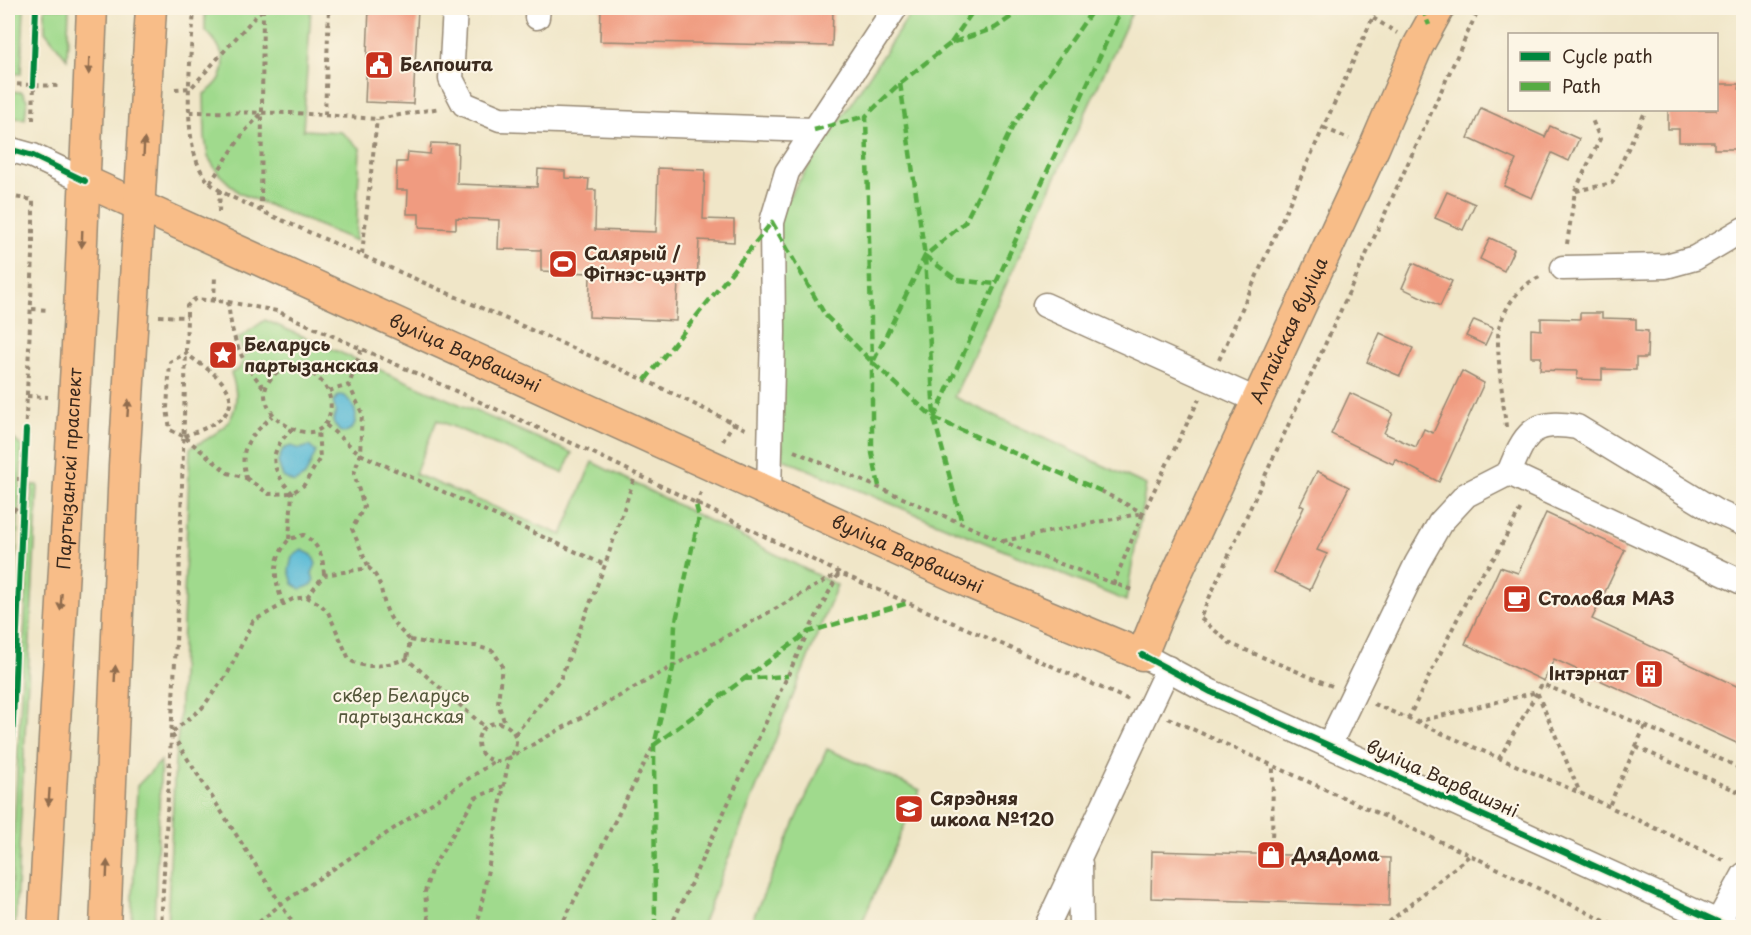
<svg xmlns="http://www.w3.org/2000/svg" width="1751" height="935" viewBox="0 0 1751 935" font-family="'Playpen Sans',sans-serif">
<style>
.green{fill:#a0da8d;stroke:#6e8256;stroke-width:1.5}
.water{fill:#57b9d5;stroke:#49727a;stroke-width:1.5}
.building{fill:#f09b80}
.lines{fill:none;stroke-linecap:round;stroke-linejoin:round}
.minor-casing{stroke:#968873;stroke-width:27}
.major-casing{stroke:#968873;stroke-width:33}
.path{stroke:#968873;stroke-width:4;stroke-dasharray:4.5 4.5;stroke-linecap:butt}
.minor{stroke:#fff;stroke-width:24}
.major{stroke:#f8bd88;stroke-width:30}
.quiet{stroke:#55ab43;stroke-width:4.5;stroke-dasharray:9 4.5;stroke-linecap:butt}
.cycleway-casing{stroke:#fcf5e5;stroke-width:10}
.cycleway{stroke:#00873e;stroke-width:6}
.oneway{fill:#906c4e}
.labels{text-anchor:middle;stroke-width:4.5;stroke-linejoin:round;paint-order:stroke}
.poi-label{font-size:18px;font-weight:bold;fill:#3b2a1e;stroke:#fcf5e5;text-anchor:start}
.street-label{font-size:18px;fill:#3b2a1e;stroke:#fcf5e5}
.park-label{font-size:18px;fill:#54563a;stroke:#fcf5e5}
</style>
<rect width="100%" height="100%" fill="#fcf5e5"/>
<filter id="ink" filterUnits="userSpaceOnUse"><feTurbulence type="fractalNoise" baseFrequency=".0167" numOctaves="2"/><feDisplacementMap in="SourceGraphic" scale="12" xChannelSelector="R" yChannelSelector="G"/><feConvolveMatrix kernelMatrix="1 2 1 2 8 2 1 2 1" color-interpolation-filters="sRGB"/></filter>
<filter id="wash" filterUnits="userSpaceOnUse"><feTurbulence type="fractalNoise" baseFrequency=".008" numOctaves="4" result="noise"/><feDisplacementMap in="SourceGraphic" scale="24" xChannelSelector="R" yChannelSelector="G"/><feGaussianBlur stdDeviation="1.35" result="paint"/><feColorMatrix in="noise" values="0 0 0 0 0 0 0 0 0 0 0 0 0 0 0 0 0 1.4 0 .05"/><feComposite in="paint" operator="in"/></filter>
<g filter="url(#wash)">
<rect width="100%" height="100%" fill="#f0e6c8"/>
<g class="green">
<path d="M8 8H24L21 74 8 73Z"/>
<path d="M45 8H69L67 59 45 31Z"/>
<path d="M205 8H311L303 130 341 132 360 148 356 241 239 193 218 173 208 157 205 138 204 94C233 75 227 51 205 30Z"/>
<path d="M914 8H1134L954 397 1146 485 1126 601 783 459 772 222Z"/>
<path d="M8 91 22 92 27 100 25 119 8 117Z"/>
<path d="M265 320 572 453 563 473 437 420 415 474 562 535 592 462 837 585 701 927 167 928 175 760 179 724 190 448C226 431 246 414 231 373L239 369 245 354 238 339Z"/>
<path d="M8 433 22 447 8 712Z"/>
<path d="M32 485H38L15 927H9Z"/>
<path d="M827 749 920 790 860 927H749Z"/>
<path d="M161 761 154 927H132L137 786Z"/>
</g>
<g class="water">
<path d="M339 395 345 396C355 406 359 415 353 428L344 433 339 431 333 422 336 412 333 402Z"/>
<path d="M291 446 300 449 309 446 316 452 305 476 294 483 283 477 278 462 283 449Z"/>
<path d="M302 550 312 555 316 564 312 573 314 581 312 585 301 589 293 584 289 570 292 557Z"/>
</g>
<g id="blocks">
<g class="building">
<path d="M369 8H418L413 104 365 102Z"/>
<path d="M601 8H833L832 46 600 41Z"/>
<path d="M1717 84H1740L1739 89H1743L1741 149H1714V142H1679V129H1668V110H1716Z"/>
<path d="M1481 108 1545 137 1550 126 1579 139 1569 161 1552 153 1532 198 1504 186 1516 160 1468 138Z"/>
<path d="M431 143 458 144 457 184 537 187 538 169 565 171V178L589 179 588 190H596L595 230 656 232 658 168 705 170 703 219 734 220V242L699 240 697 283 678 282 676 321 589 317 590 273 541 271V250L498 249 499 220 456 218V229L419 227V214H407L408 190H396L397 162H407L408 152 430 154Z"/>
<path d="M1447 192 1475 204 1463 230 1435 218Z"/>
<path d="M1490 238 1514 249 1504 271 1480 259Z"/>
<path d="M1413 263 1452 281 1440 306 1402 288Z"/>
<path d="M1580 313H1602V318L1636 319V330L1648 331 1647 358H1636V370L1602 369V380L1577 379 1578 371 1540 370 1541 357H1531V329L1541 330V318L1580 319Z"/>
<path d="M1474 320 1493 328 1485 345 1466 336Z"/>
<path d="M1380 333 1413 348 1400 376 1367 362Z"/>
<path d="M1462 371 1484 383 1439 482 1395 459 1393 464 1331 434 1350 393 1393 413 1384 433 1416 447 1424 429 1433 433Z"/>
<path d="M1317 471 1349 487 1317 550 1327 554 1310 590 1273 572 1304 507 1300 505Z"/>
<path d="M1546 513 1625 550 1592 619 1743 689V746L1554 659 1544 681 1465 644 1500 567 1518 573Z"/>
<path d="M1152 851 1390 858 1389 906 1151 898Z"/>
</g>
</g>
</g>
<g filter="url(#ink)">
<use href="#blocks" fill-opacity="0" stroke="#968873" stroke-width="1.5"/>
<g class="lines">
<g class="minor-casing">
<g id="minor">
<path d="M455 8 451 79 464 104 500 119 814 130"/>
<path d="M537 17 538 8"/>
<path d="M8 149 33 156 85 181"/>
<path d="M1563 268 1666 266 1695 258 1744 229"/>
<path d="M1045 305 1256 400"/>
<path d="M1509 473C1525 433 1532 419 1577 427L1715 511 1744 524"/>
<path d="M769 491 773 332 772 222 787 172 895 8"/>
<path d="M1142 655 1211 692 1731 928"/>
<path d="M1329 745 1417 563 1440 523 1466 495 1509 473 1744 583"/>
<path d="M1080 864 1081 928"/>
<path d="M1718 922 1744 875"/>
<path d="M1046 928 1168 668"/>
</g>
</g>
<g class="major-casing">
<g id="major">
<path id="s1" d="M85 181 972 584 1142 655 1163 603 1374 148 1418 46 1439 8"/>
<path id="s2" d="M43 928 79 312 92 8"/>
<path d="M105 928 124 466 151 8"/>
</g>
</g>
<g class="path">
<path d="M194 8C192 52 177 149 209 182 219 193 248 204 261 211L645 380 749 431"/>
<path d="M1373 18 1397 33"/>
<path d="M1661 32 1666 34"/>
<path d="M8 84 59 86"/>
<path d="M175 89 191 88 263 8"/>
<path d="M190 112 295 113 377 119 440 108"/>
<path d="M325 115 329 8"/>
<path d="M33 120 36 8"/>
<path d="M1324 128 1349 139"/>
<path d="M210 183 245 131 263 112"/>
<path d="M1576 191 1612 183 1646 110"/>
<path d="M8 196 33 200V255L8 832"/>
<path d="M261 211 263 8"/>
<path d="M219 212 220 189"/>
<path d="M1567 244 1575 191 1600 139 1591 117"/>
<path d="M362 254 377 119"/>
<path d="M214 301 215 276"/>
<path d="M228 302 277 311 585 449 840 573 1129 700"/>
<path d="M32 309 49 310"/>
<path d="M159 316 187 317"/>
<path d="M361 350 349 385 362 413 360 454 354 474 364 507 352 529 369 568"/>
<path d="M1219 360 1377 8"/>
<path d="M287 366C315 366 339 392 328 419 312 459 225 398 287 366Z"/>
<path d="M329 391 349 385"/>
<path d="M27 396 48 397"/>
<path d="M326 425 360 454 605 565"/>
<path d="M1506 427C1504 406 1495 345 1499 328 1505 306 1520 284 1542 276"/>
<path d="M183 436 170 430 167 408 170 362 186 353C197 363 217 373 225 386 245 415 204 430 183 436L228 473 246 478C238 445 250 438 272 416"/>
<path d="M723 441 733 423"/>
<path d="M794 451 1023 550 1132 590"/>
<path d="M246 478 269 494 292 493 304 485 320 458 318 430"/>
<path d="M8 479H23"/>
<path d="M1101 491 1143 513 1199 399"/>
<path d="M696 505 702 490"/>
<path d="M8 518 22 500"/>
<path d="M289 539 292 493C270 468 267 453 292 429"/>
<path d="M1003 541 1143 513 1113 585"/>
<path d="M307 597 324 575 369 568C384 581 380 598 389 615 394 625 402 632 410 640L407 659"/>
<path d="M283 604C274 578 271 562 289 539L304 535C320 546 323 556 324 575"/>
<path d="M410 640 445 646H476L493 651 502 665 498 703 505 724"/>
<path d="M1332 686 1231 644 1200 618 1479 8"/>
<path d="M1374 704 1580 793 1726 861"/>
<path d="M1168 718 1470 855 1619 928"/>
<path d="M1408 719 1474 585 1496 555 1522 506"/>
<path d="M1416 722 1537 692 1580 793"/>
<circle cx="497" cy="742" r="19"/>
<path d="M1645 726 1736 766 1744 779"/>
<path d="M515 734 560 680 605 565 636 473"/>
<path d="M1636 747 1744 794"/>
<path d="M1499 759 1542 684 1645 726 1609 806"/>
<path d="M1272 854 1273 765"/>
<path d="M161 928 179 585 187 317V306L195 299 228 302C232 340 240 361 266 390"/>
<path d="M252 928 281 904 495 761"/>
<path d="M296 928 171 733 202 708 228 673 253 621 293 599 307 597 320 604 328 612 349 659C366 672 388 664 407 659L485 727"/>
<path d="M432 928 427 913 425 892 431 870 475 798 503 786"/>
<path d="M477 928 509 758 839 573"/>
<path d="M560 928 654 745"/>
<path d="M670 928 808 632 839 573"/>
<path d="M1382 928 1470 855"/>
</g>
<use href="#minor" class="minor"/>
<use href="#major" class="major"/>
<g class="quiet">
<path d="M1422 8 1429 25"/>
<path d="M951 43 975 8"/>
<path d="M900 83 925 256 934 418 962 523"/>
<path d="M814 130 866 116"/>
<path d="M925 256 957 280 995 284"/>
<path d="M874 360 925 256 965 222 1014 124 1094 8"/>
<path d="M645 380 772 222 825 315 872 362 934 418 1101 491"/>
<path d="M934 418 1122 8"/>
<path d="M879 486 872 453V362L866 116 900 83 951 43 995 28 1024 8"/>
<path d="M743 679 788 676"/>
<path d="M654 745 808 632 908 603"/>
<path d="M655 928 654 745 673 668 675 625 699 517 696 505"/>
</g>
<g class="cycleway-casing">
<g id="cycleway">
<path d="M33 85 36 8"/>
<path d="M8 149 33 156 85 181"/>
<path d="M1142 655 1211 692 1731 928"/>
<path d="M8 832 26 430"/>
</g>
</g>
<use href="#cycleway" class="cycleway"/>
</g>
<defs><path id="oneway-solid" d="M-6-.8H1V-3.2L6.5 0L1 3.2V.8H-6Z" transform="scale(1.5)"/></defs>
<g class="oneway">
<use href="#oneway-solid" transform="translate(89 66) rotate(92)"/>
<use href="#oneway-solid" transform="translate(144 147) rotate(-87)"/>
<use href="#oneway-solid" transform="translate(82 239) rotate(92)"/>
<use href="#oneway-solid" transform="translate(128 408) rotate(-86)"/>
<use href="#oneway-solid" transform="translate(61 602) rotate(94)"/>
<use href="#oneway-solid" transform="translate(115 674) rotate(-87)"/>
<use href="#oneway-solid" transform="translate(49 797) rotate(94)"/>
<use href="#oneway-solid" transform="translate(107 869) rotate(-88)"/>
</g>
</g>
<defs>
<g id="civic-square" transform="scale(1.5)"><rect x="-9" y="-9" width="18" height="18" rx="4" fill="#c8321e" stroke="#fcf5e5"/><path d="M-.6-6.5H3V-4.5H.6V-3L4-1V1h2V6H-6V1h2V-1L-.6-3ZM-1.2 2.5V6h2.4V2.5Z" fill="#fff"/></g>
<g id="stadium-square" transform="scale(1.5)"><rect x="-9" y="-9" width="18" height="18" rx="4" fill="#c8321e" stroke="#fcf5e5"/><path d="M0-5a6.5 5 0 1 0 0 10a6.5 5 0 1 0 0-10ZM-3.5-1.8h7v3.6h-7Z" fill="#fff"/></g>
<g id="sight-square" transform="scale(1.5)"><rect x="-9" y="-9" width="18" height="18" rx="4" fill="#c8321e" stroke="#fcf5e5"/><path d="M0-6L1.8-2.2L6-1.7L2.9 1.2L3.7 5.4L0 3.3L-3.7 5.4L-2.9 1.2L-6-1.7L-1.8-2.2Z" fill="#fff"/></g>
<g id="cafe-square" transform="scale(1.5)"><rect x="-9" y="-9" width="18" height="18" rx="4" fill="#c8321e" stroke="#fcf5e5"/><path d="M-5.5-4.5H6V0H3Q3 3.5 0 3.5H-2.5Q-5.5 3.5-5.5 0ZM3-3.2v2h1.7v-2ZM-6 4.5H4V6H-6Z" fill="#fff"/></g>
<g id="building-square" transform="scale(1.5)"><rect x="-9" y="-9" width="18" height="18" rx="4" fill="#c8321e" stroke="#fcf5e5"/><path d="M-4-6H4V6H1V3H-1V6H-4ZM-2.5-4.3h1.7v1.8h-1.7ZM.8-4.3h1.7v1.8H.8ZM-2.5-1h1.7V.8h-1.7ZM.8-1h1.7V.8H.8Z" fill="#fff"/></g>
<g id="school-square" transform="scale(1.5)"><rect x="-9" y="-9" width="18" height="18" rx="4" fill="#c8321e" stroke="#fcf5e5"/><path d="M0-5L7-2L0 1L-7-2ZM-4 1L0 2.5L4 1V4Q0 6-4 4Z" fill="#fff"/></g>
<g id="shop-square" transform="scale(1.5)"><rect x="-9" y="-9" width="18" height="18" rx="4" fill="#c8321e" stroke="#fcf5e5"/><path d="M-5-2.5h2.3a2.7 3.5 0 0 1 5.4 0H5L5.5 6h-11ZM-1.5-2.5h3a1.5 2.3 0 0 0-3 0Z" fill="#fff"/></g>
</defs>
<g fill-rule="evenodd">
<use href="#civic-square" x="379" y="65"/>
<use href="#stadium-square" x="563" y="264"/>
<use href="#sight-square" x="223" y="355"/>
<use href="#cafe-square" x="1517" y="599"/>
<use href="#building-square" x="1649" y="674"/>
<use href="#school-square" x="909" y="809"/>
<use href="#shop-square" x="1271" y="855"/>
</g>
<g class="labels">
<g class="poi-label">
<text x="400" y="71">Белпошта</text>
<text x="584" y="260">Салярый /<tspan x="584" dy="21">Фітнэс-цэнтр</tspan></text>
<text x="244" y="351">Беларусь<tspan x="244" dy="21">партызанская</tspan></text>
<text x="1538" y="605">Столовая МАЗ</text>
<text x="1628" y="680" text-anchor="end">Інтэрнат</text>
<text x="930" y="805">Сярэдняя<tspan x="930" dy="21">школа №120</tspan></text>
<text x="1292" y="861">ДляДома</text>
</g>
<g class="street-label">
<text dy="6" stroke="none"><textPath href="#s1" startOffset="1515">Алтайская вуліца</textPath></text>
<text dy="6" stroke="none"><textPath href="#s1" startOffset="417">вуліца Варвашэні</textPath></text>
<text dy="6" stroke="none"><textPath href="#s2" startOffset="460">Партызанскі праспект</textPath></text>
<text dy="6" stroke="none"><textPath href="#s1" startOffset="903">вуліца Варвашэні</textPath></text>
<text transform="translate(1442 779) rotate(24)" y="6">вуліца Варвашэні</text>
</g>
<g class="park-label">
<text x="401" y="702">сквер Беларусь<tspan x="401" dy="21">партызанская</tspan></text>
</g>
</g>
<rect width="1751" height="935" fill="none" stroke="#fcf5e5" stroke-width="30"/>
<rect x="1508" y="33" width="210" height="78" fill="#fcf5e5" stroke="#afa495" stroke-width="1.5"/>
<rect x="1520" y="52" width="30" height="9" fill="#00873e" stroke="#afa495" stroke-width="1.5"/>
<text x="1562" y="63" font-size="18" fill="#3b2a1e">Cycle path</text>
<rect x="1520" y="82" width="30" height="9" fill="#55ab43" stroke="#afa495" stroke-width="1.5"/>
<text x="1562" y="93" font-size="18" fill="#3b2a1e">Path</text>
</svg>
